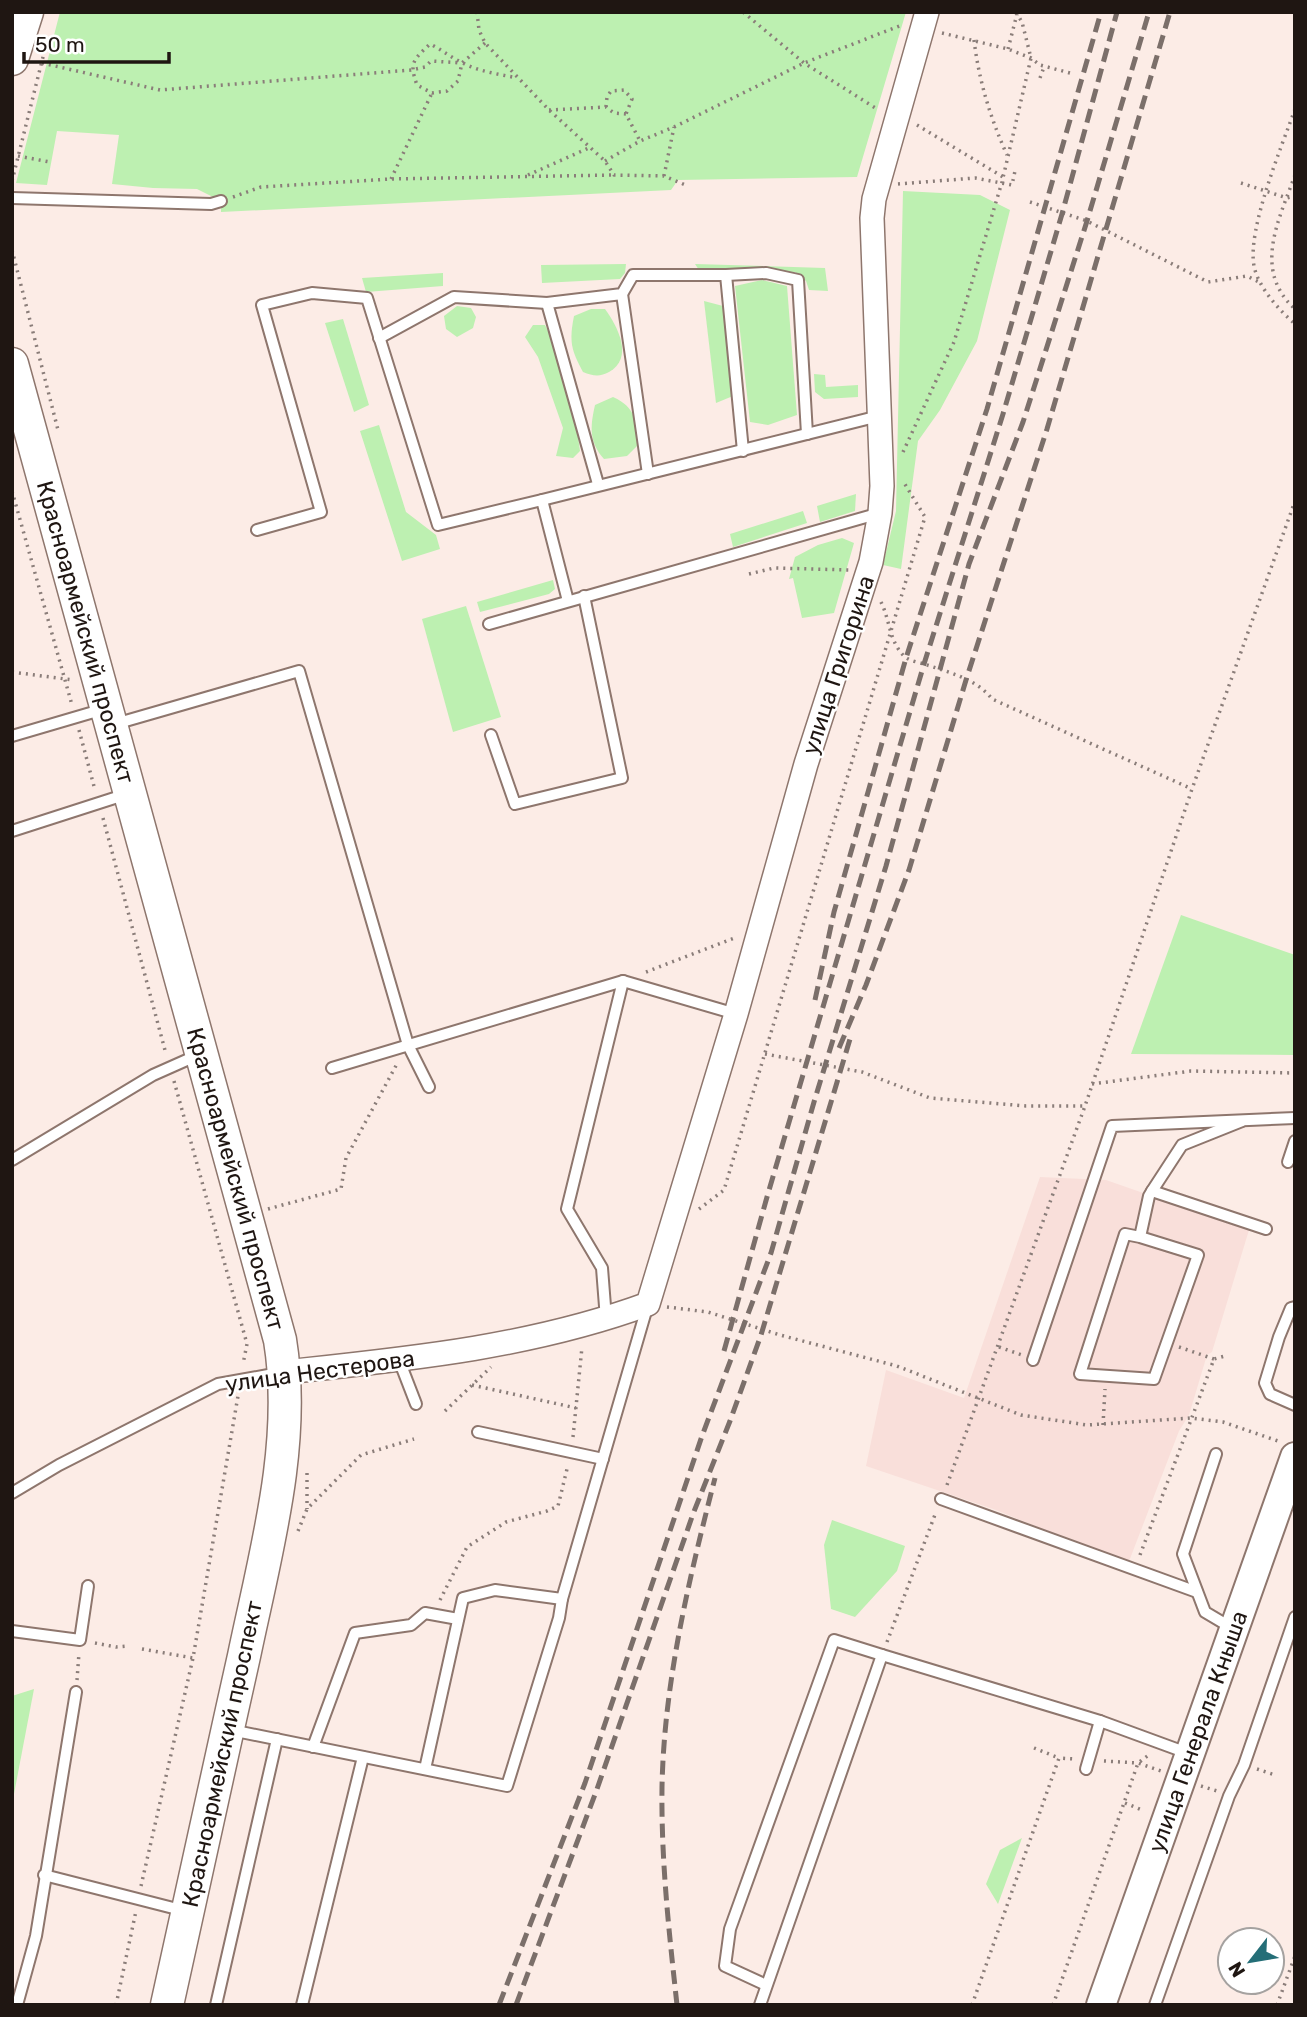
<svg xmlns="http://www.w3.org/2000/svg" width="1307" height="2017" viewBox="0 0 1307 2017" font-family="Rubik,sans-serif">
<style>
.commercial{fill:#f9dfda}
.green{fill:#bdf0b1}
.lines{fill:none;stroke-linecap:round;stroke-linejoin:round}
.service-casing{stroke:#8e766d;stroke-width:14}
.minor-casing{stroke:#8e766d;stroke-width:26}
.tertiary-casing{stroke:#8e766d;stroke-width:32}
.secondary-casing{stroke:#8e766d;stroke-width:35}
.path{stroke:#8a7d79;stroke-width:3.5;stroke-dasharray:2 5;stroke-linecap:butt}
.service{stroke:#fff;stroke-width:10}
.minor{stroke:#fff;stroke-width:23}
.tertiary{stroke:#fff;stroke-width:28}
.secondary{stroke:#fff;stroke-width:32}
.rail{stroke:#7b6f6a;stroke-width:5;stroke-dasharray:14 7;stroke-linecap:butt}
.labels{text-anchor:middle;stroke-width:5;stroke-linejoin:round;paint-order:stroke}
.street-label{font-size:23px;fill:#1f1612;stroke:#fff}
</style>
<rect width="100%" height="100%" fill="#fcece6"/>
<path class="commercial" d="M1040 1177 1106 1180 1249 1230 1212 1352 1207 1355 1189 1415 1179 1431 1128 1564 996 1510 866 1466 886 1370 964 1398Z"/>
<g class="green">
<path d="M60 12H906L857 177 678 180 671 190 221 212V201L197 189 153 188 112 184 119 135 57 131 47 185 16 183Z"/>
<path d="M903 191 980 195 1010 210 977 341 940 410 918 441 901 569 883 565 896 511Z"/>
<path d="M626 264 625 273 620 279 542 283 541 265Z"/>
<path d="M695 264 825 268 828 291 809 290 806 281 795 272 699 270Z"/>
<path d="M443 273V286L366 292 362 278Z"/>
<path d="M762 280 787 286 797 415 768 425 750 422 735 286Z"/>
<path d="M704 301 723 306 733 396 716 403Z"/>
<path d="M457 306 471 308 476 317 473 328 457 337 446 329 444 316Z"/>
<path d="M591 309H605C618 327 634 358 609 372 600 377 593 376 583 372 571 350 569 341 574 316Z"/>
<path d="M343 319 369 405 354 412 325 323Z"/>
<path d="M533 325H545L556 347 578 437 580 451 573 458 556 456 563 428 538 357 525 337Z"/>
<path d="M814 374 825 375 826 387 858 385V397L824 399 815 392Z"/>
<path d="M613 397C637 408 635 421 639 444L627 456 604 459C589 442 590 427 595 405Z"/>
<path d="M379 425 406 512 436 535 440 549 402 561 360 431Z"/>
<path d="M856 494 855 511 820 522 817 506Z"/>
<path d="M803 511 807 523 733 547 730 534Z"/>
<path d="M842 538 854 543 834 613 802 618 793 578 789 579 795 557 818 545Z"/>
<path d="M553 580 555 589 549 594 480 612 477 602Z"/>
<path d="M466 606 501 717 453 732 422 619Z"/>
<path d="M1181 915 1295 955V1055L1131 1054Z"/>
<path d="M832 1520 905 1546 897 1571 855 1617 831 1609 824 1545Z"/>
<path d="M34 1689 14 1794 12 1796V1696Z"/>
<path d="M1022 1838 998 1904 986 1884 1000 1850Z"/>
</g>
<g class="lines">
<g class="service-casing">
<g id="service">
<path d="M12 198 211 204 221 201"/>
<path d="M726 275 766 273 798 280 807 434"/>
<path d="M622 294 648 474"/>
<path d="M547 303 598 484"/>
<path d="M379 338 454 297 547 303 622 294 633 275H726L743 451"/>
<path d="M542 500 879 416"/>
<path d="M257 530 321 512 262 305 312 293 367 298 438 525 542 500 568 601"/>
<path d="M489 624 880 513"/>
<path d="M115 724 299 671 408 1045 429 1087"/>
<path d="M491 735 515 804 622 778 584 596"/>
<path d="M12 736 104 709"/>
<path d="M12 831 127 794"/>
<path d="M332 1068 623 981"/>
<path d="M12 1160 153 1075 198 1055"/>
<path d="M1288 1162 1295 1141"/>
<path d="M1152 1191 1266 1229"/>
<path d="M1140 1237 1198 1255 1154 1379 1080 1374 1125 1234 1140 1237 1149 1196 1152 1191 1182 1145 1242 1121"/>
<path d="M1295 1307 1291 1308 1279 1337 1265 1383 1270 1394 1295 1405"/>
<path d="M606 1319 602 1268 567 1209 623 981 736 1014"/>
<path d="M399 1360 416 1404"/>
<path d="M1033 1360 1112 1126 1295 1118"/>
<path d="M478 1432 603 1459"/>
<path d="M1216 1454 1183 1554 1205 1612 1232 1628"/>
<path d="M12 1493 59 1465 218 1384 279 1373"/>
<path d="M941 1499 1197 1592"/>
<path d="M12 1631 80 1640 88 1586"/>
<path d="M231 1730 507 1786 559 1618 562 1599"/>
<path d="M313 1747 355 1633 411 1625 425 1613 458 1619"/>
<path d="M425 1769 463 1598 495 1590 562 1599 648 1304"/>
<path d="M1086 1769 1100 1721 1190 1754"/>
<path d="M44 1875 185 1911"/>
<path d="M766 1985 725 1966 730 1929 834 1640 882 1655"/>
<path d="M17 2005 36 1936 76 1692"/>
<path d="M216 2005 277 1739"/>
<path d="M302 2005 363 1757"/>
<path d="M760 2005 882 1655 1100 1721"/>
<path d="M1155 2005 1229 1796 1244 1765 1295 1617"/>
</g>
</g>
<g class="minor-casing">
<path id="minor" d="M285 1372C408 1359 531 1347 648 1304L736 1014 806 764 871 562 880 513 882 486 872 218 874 199 927 12"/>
</g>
<g class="tertiary-casing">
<g id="tertiary">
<path id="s1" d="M1101 2005 1295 1457"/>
</g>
</g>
<g class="secondary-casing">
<g id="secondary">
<path d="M12 59 27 12"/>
<path id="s2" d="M12 364 280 1340C297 1444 265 1555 244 1656 218 1772 193 1888 167 2005"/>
</g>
</g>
<g class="path">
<path d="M477 12 479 30 485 43 549 110 605 161 614 175 664 176 688 186"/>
<path d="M743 12 804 63 877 109"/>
<path d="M942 33 1008 49 1031 58 1040 65 1070 73"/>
<path d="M974 40C979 81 990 117 1007 155"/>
<path d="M485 43 462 63 458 81 447 91 432 93 417 85C409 63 413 60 430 44 442 50 452 58 463 63 480 72 499 74 517 78"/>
<path d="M1008 49 1017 14"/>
<path d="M42 63 160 90 411 70 425 67 431 61 462 63"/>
<path d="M1040 78 1044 67"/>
<path d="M606 107 607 97 611 91 624 90 632 99 626 114"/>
<path d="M1295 109C1282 146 1247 229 1254 266 1258 287 1279 310 1295 324"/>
<path d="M549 110 606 107 614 113 626 114 640 141"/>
<path d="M917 125 1003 177"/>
<path d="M18 156 50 162"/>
<path d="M605 161 640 141 674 127 804 63 902 25"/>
<path d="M528 175 591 147"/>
<path d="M1295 175C1279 220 1252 270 1295 309"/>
<path d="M664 176 674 127"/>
<path d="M391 179 432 93"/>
<path d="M12 181 48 37"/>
<path d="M1241 183 1287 198 1295 196"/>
<path d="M898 184 975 178 1012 185 1015 171"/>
<path d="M233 197 261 187 391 179 614 175"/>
<path d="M1030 202 1087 221 1208 282 1247 276 1261 283"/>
<path d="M12 250 58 430"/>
<path d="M903 452 954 342 1002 182 1031 58 1022 22 1017 14 1012 12"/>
<path d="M12 491 72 705"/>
<path d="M749 574 774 568 849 570"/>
<path d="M881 602C890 620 889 641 904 656 909 661 918 662 924 664 948 672 977 679 992 699L1192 789"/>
<path d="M12 672 73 680"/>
<path d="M79 730 95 790"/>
<path d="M103 818 166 1054"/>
<path d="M646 972 737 937"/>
<path d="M765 1054 862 1072 930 1098 1026 1106H1085"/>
<path d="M174 1081 247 1344 243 1364"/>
<path d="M1092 1084 1191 1071 1295 1073"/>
<path d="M268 1209 341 1189 346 1158 398 1062"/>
<path d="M699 1209 724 1190 925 517 903 481"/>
<path d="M667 1307 708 1312 780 1335 897 1366 1021 1415 1087 1425 1191 1418 1223 1422 1278 1441"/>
<path d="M999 1347 1022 1355"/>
<path d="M1179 1347 1214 1359"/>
<path d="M472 1385 576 1408"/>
<path d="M445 1411 491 1367"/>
<path d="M1103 1425 1105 1389"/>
<path d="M573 1437 582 1347"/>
<path d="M307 1473V1509"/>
<path d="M947 1485 1085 1106 1192 789 1295 501"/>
<path d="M298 1531 307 1509 361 1455 414 1439"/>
<path d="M1140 1555 1214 1359 1225 1356"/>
<path d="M440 1600 467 1547 506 1522 547 1511 558 1506 568 1465"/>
<path d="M887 1642 936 1512"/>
<path d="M95 1643 116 1647 128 1646"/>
<path d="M142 1649 193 1658"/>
<path d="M77 1680 79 1653"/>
<path d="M1034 1748 1059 1758"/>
<path d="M1104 1761 1138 1763 1161 1771"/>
<path d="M1257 1769 1275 1775"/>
<path d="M1201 1786 1217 1791"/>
<path d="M1125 1803 1142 1810"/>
<path d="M141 1886 193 1658 238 1396"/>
<path d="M116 2005 136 1911"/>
<path d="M972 2005 1059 1758 1075 1759"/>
<path d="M1053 2005 1138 1763 1150 1754"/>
<path d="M1277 2005 1295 1956"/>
</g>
<use href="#service" class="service"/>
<use href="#minor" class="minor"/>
<use href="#tertiary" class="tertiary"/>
<use href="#secondary" class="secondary"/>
<g class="rail">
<path d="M815 1000 834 912 906 658 987 409 1101 12"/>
<path d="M839 1048 866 985 909 870 966 680 1047 429 1170 12"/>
<path d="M724 1351 767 1197 924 664 1003 414 1062 214 1117 12"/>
<path d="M499 2005 585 1783 702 1436 771 1253 814 1102 886 866 969 564 1023 422 1087 221 1149 12"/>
<path d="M516 2005 597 1789 693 1514 730 1421 761 1335 850 1039"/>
<path d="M677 2005C669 1932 661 1860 662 1787 664 1682 689 1579 715 1478"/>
</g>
</g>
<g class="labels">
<g class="street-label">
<text dy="8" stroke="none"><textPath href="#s2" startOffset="278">Красноармейский проспект</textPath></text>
<text transform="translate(838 665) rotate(-72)" y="8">улица Григорина</text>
<text dy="8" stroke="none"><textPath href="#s2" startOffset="845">Красноармейский проспект</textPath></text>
<text transform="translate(320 1371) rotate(-8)" y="8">улица Нестерова</text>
<text dy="8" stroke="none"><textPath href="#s1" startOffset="290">улица Генерала Кныша</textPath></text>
<text transform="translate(222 1754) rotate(-78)" y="8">Красноармейский проспект</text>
</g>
</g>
<rect width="1307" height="2017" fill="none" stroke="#1f1612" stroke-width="28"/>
<g transform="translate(1251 1961) rotate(239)"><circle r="33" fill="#ffffff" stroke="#a5a2a0" stroke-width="2"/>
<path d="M0-5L12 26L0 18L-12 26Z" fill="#246e77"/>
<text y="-10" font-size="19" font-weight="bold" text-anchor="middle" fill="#1f1612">N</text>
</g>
<path d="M24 52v10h145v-10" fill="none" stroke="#1f1612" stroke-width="3.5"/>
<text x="35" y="52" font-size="21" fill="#1f1612" stroke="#ffffff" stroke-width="5" paint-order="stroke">50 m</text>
</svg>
